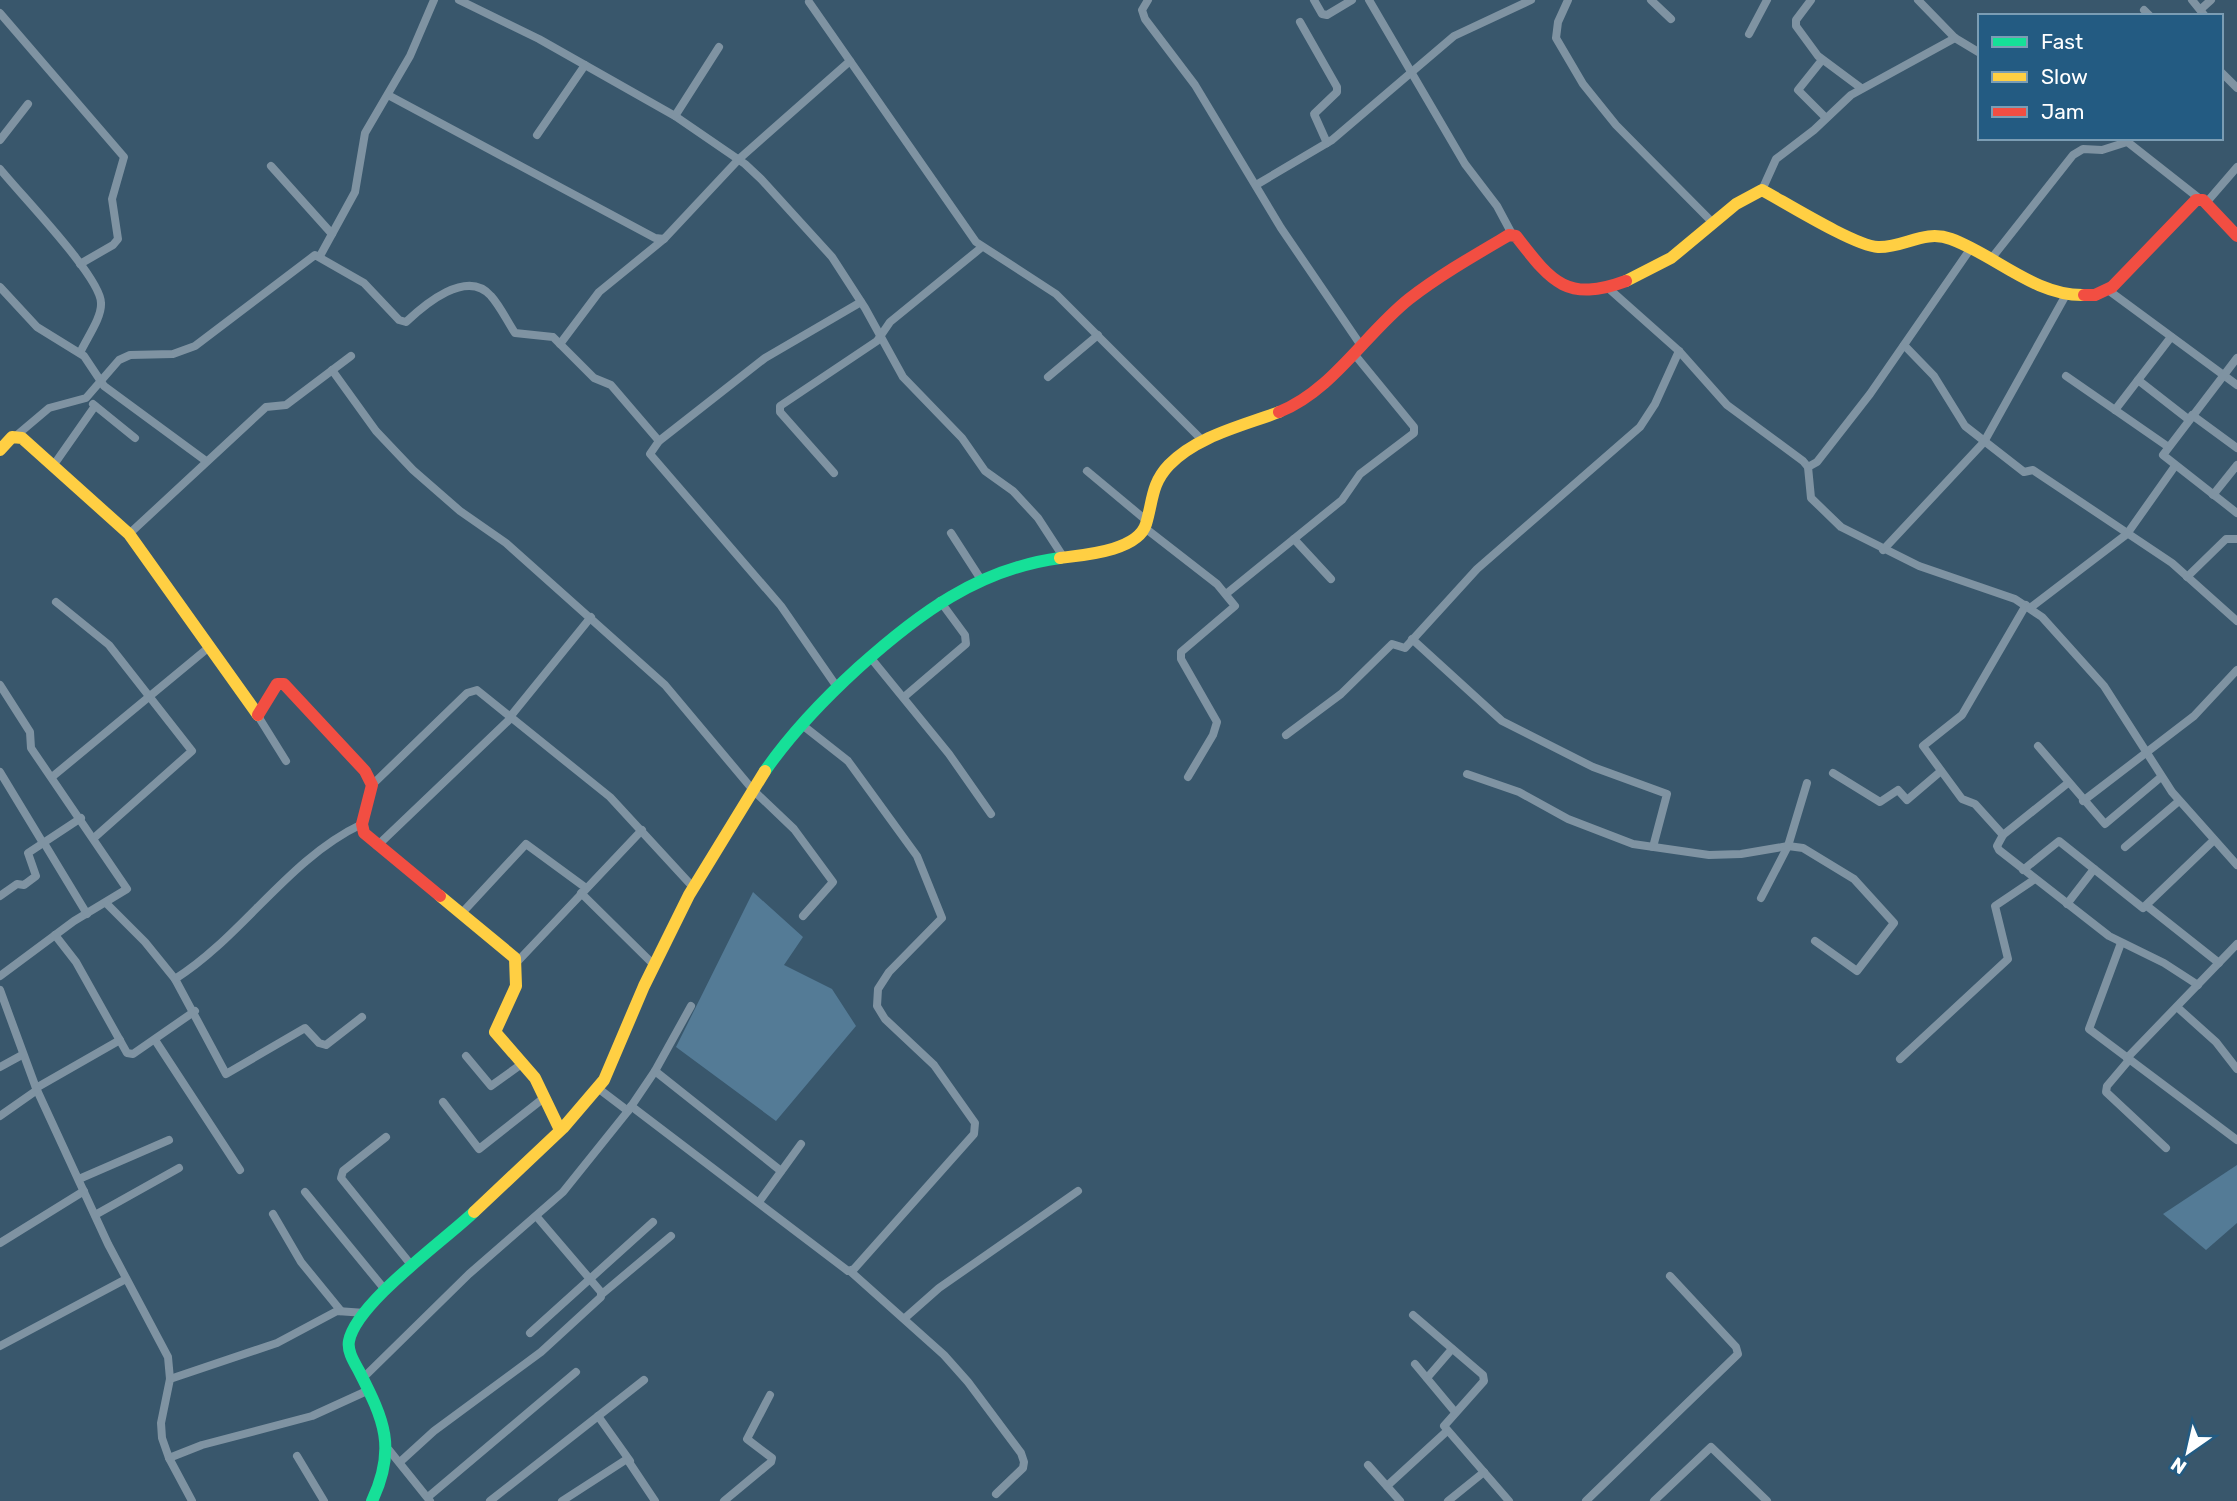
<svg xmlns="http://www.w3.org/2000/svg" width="2237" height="1501" viewBox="0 0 2237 1501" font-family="Rubik,sans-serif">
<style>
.water{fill:#547b96}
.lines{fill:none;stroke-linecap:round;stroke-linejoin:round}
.street{stroke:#7f93a2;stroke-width:8}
.fast{stroke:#16e098;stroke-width:12}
.slow{stroke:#ffcf43;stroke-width:12}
.jam{stroke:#f24e42;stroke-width:12}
</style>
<rect width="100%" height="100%" fill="#39576c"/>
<g class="water">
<path d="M753 892 803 937 784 965 832 989 856 1026 776 1121 676 1047Z"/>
<path d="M2237 1165V1223L2206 1250 2163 1214Z"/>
</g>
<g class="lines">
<g class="street">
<path d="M459 0 539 39 675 116 745 164 761 179 832 257 865 308 903 377 962 438 985 471 1013 491 1038 518 1064 558"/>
<path d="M1148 0 1142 10 1145 19 1195 85 1281 228 1362 347"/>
<path d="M1314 0 1322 14 1327 15 1352 0"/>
<path d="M1369 0 1465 164 1497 206 1512 234"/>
<path d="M1568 0 1558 22 1556 38 1583 84 1616 125 1714 224"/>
<path d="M1651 0 1671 19"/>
<path d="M1811 0 1796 20V26L1818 56 1861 88"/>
<path d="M1918 0 1955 38 1980 53"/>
<path d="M2192 0 2205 16"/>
<path d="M809 2 976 242 1056 294 1204 442"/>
<path d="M2201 9 2211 0"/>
<path d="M2144 10 2150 16"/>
<path d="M0 13 124 157 112 199 118 239 113 245 80 264"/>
<path d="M1300 22 1337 87V92L1314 114 1327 143"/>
<path d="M1749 34 1767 0"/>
<path d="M1822 60 1798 90 1826 118"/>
<path d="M2221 72 2237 88"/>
<path d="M388 95 655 238 664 239 739 159 850 61"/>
<path d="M675 116 719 47"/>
<path d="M537 135 585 65"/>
<path d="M0 140 28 104"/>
<path d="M2125 140 2200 199"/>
<path d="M271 166 332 234"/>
<path d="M0 169C20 194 101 277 101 303 102 318 86 339 80 353"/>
<path d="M1256 185 1332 140 1454 36 1531 0"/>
<path d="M1762 190 1776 159 1814 130 1851 95 1955 38"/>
<path d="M2206 203 2237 167"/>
<path d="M320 256 355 192 365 133 410 56 434 0"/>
<path d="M1991 259 2073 155 2083 149 2102 150 2127 142"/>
<path d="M0 287 37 327 84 356 104 386 206 461"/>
<path d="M1607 287 1679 351 1727 405 1803 461 1808 467 1811 498 1841 527 1919 566 2015 599 2042 617 2104 686 2172 792 2237 865"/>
<path d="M2108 290 2237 385"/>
<path d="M560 344 599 292 664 239"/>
<path d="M1904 345 1934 376 1965 426 2024 472 2033 470 2172 563 2237 621"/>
<path d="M2237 358 2163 455 2237 513"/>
<path d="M332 370 376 431 413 470 460 511 506 543 665 685 753 790 794 829 833 882 803 916"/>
<path d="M2066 376 2167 446"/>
<path d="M1048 377 1098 335"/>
<path d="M2138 380 2188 419"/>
<path d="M93 404 135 438"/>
<path d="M2115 410 2171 337"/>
<path d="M2192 415 2237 448"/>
<path d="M17 435 49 408 86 398 119 360 130 355 173 354 195 346 315 255 364 283 399 320 406 322C424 305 467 268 491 296 500 306 507 321 515 333L553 337 594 378 611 385 659 441"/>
<path d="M53 466 95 406"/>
<path d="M1808 467 1817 462 1870 394 1971 248"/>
<path d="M1087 471 1147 521"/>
<path d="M834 473 780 412V406L877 341 890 322 982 247"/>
<path d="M2213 495 2237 465"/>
<path d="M1145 528 1217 584 1235 606 1181 652V659L1217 722 1213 735 1188 777"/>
<path d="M951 533 980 578"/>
<path d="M129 534 266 407 286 405 351 356"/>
<path d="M1294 539 1331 579"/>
<path d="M1883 550 1984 442 2067 293"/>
<path d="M2187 577 2226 539H2237"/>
<path d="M1226 594 1342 500 1360 474 1414 433V427L1355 355"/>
<path d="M56 602 109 645 192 751 95 837"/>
<path d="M2026 605 1962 715 1923 746 1962 799 1975 804 2003 835 1997 846 1999 850 2109 936 2164 963 2198 985"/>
<path d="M2030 608 2127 534 2175 466"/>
<path d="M1412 639 1502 721 1593 767 1667 794 1653 847"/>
<path d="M870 657 949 754 991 814"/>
<path d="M0 685 30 732 31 748 127 889 74 921 0 976"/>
<path d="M837 687 781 606 650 454 659 441 765 358 861 302"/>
<path d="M904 697 966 644 965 635 940 601"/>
<path d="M258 716 286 761"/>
<path d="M510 717 591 617"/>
<path d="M1286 735 1341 694 1392 644 1405 648 1477 569 1640 427 1655 404 1679 351"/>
<path d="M2038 746 2105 824 2161 777"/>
<path d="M0 772 43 843"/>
<path d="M1833 773 1880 802 1898 790 1907 800 1941 771"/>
<path d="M1467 774 1519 792 1568 819 1633 844 1709 855 1741 854 1788 846 1803 848 1854 879 1894 923 1857 971 1815 941"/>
<path d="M52 777 208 648"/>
<path d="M372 785 467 693 477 690 610 797 692 886"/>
<path d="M2083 801 2194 716 2237 670"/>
<path d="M2003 835 2068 783"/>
<path d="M44 843 87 914"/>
<path d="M377 846 511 718"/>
<path d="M2125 847 2179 801"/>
<path d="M2023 870 2059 841 2143 908 2214 840"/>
<path d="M581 893 655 966"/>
<path d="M0 896 17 884 24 885 36 876 28 853 81 818"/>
<path d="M1761 898 1788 846 1807 783"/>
<path d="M106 903 145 942 175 979 226 1074 305 1028 319 1043 326 1045 362 1017"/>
<path d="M2067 904 2094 869"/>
<path d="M2147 906 2219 963"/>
<path d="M461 914 526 844 586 888"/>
<path d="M55 935 76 962 127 1053 133 1054 195 1011"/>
<path d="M2121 943 2089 1029 2237 1140"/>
<path d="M517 962 642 830"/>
<path d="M175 979C243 936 288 859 362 824"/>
<path d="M0 990 36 1088 108 1244 168 1357 170 1379 161 1423 162 1438 169 1458 192 1501"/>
<path d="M2177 1007 2216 1042 2237 1069"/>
<path d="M155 1040 240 1170"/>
<path d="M466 1056 491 1086 523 1063"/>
<path d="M2127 1058 2237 944"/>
<path d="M1900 1059 2008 959 1995 906 2035 879"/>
<path d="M2129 1060 2107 1086 2106 1092 2166 1148"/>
<path d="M0 1067 22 1055"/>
<path d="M655 1071 781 1171"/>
<path d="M36 1088 120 1040"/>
<path d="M599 1089 628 1111"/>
<path d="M443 1102 479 1149 545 1097"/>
<path d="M631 1106 848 1271 854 1269 974 1134 975 1123 934 1065 885 1019 877 1006 878 989 889 972 942 918 917 856 848 761 801 724"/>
<path d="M0 1116 37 1090"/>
<path d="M386 1137 343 1171 341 1178 412 1266"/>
<path d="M79 1179 169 1140"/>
<path d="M305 1192 386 1291"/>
<path d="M759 1202 801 1144"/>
<path d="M273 1214 301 1262 341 1311"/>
<path d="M95 1215 179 1168"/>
<path d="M0 1243 84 1191"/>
<path d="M850 1271 944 1355 968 1382 1021 1453 1024 1462 1023 1468 996 1494"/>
<path d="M602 1294 671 1236"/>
<path d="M1413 1315 1483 1375 1484 1381 1444 1426 1509 1501"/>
<path d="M905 1318 939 1288 1078 1191"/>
<path d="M530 1333 653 1222"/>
<path d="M0 1346 126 1279"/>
<path d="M1415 1364 1455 1412"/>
<path d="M363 1378 469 1274 563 1192 628 1111 655 1071 691 1006"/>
<path d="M1427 1378 1452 1349"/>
<path d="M170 1379 277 1343 337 1311 365 1313"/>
<path d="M598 1416 630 1461"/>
<path d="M389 1450 430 1501"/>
<path d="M297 1456 324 1501"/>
<path d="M169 1458 202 1445 312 1416 369 1390"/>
<path d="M400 1462 434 1431 541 1352 601 1297V1292L537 1217"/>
<path d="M1368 1465 1400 1501"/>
<path d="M1387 1486 1447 1431"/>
<path d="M428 1497 576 1372"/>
<path d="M490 1501 644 1380"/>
<path d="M562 1501 627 1459 655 1501"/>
<path d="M724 1501 771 1462 772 1458 747 1439 770 1395"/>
<path d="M1448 1501 1484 1472"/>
<path d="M1586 1501 1738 1354 1736 1347 1670 1276"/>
<path d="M1654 1501 1711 1447 1767 1501"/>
</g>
<g class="fast">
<path d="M765 771C792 732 823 700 858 668 918 614 978 569 1060 558"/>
<path d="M372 1501C397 1448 384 1420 359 1371 354 1362 347 1351 349 1341 356 1303 445 1240 474 1212"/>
</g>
<g class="slow">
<path d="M1626 281 1671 258 1736 204 1762 190C1786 203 1855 246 1878 247 1904 248 1924 229 1951 239 1995 255 2035 296 2084 295"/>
<path d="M0 450 12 437 22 438 129 534 258 715"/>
<path d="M1060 558C1083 555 1138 551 1146 524 1153 501 1151 484 1169 465 1197 436 1242 426 1279 412"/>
<path d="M440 896 515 958 516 986 495 1032 535 1078 560 1130"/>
<path d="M474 1212 563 1128 604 1080 644 986 689 895 765 771"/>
</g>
<g class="jam">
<path d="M2084 295H2095L2112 287 2196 200H2203L2237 236"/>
<path d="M1279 412C1332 391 1365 334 1409 299 1440 275 1475 255 1509 235L1516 236C1551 281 1566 303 1626 281"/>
<path d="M258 715 277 684H284L365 771 372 785 362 824 364 833 440 896"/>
</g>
</g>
<rect x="1978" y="14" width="245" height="126" fill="#235b82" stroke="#7b9db4" stroke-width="2"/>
<rect x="1992" y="37" width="35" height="10" fill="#16e098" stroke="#7b9db4" stroke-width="2"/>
<text x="2041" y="49" font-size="21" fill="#ffffff">Fast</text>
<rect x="1992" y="72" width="35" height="10" fill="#ffcf43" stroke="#7b9db4" stroke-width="2"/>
<text x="2041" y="84" font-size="21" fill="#ffffff">Slow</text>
<rect x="1992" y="107" width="35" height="10" fill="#f24e42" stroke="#7b9db4" stroke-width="2"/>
<text x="2041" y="119" font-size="21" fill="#ffffff">Jam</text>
<g transform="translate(2188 1452) rotate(214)" stroke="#235b82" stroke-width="5" paint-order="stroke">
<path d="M0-5L12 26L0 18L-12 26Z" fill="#ffffff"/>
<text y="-10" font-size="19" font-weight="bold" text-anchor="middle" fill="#ffffff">N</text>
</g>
</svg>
